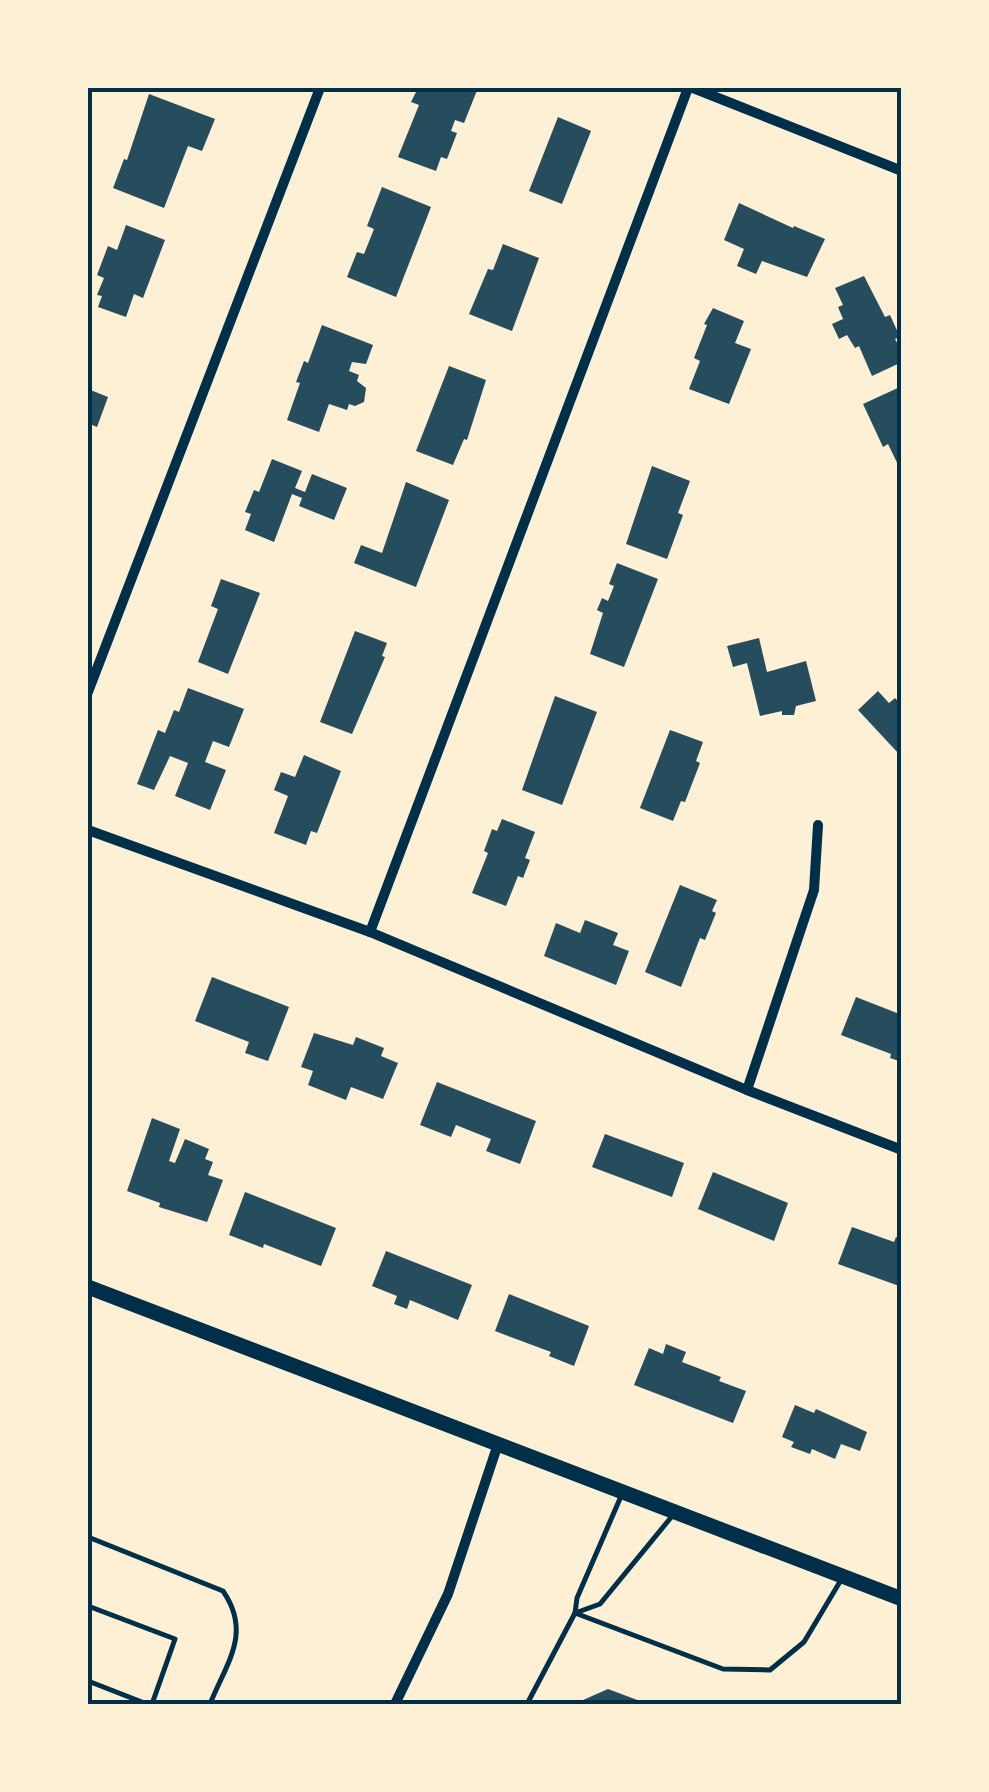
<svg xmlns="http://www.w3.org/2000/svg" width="989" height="1792" viewBox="0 0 989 1792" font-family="Mulish,sans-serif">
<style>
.building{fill:#264d5e}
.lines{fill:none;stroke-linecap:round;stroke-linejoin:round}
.service{stroke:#003049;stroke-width:5}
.minor{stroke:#003049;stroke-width:10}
.secondary{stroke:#003049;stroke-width:15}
.neatline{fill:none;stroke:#003049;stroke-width:4}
</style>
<rect width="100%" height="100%" fill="#fdf0d5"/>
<g class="building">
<path d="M418 88H478L464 123 455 120 451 131 457 133 447 159 441 157 436 171 398 157 419 105 411 102Z"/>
<path d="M149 94 215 119 202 151 188 146 164 208 113 188 124 159 127 160Z"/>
<path d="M558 117 591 131 562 204 529 191Z"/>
<path d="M382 187 431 207 396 297 347 277 357 252 364 254 374 229 367 226Z"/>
<path d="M739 203 793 228 794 226 825 239 807 277 762 261 756 274 737 266 744 249 724 240Z"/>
<path d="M126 225 165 240 143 298 134 294 126 317 98 307 102 296 97 295 104 278 97 275 108 246 117 250Z"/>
<path d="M503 244 539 258 512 331 469 314 488 269 493 270Z"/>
<path d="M864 276 885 317 890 315 900 337 895 339 902 352V362L872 376 859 346 855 348 847 335 839 339 832 324 843 319 838 307 843 305 835 288Z"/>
<path d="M713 308 744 321 735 343 751 349 729 404 689 389 700 361 694 358 707 325 704 324Z"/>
<path d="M322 325 373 345 366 364 352 362 349 371 359 375 357 381 366 388 364 402 355 406 349 404 347 410 329 404 319 432 287 420 300 383 296 382 304 361 308 363Z"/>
<path d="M449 366 486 380 467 440 464 439 453 465 416 451Z"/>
<path d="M902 386V473L888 444 883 447 863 404Z"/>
<path d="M88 389 108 397 97 427 92 425 88 437Z"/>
<path d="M272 459 302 471 295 488 305 492 312 474 347 488 334 520 299 506 302 498 292 494 274 542 245 530 251 514 245 512 254 490 259 492Z"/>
<path d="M652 466 690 481 678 513 683 515 667 559 626 544Z"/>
<path d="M406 482 449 500 416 587 354 563 361 545 382 553Z"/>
<path d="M617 563 658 579 624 667 590 654 603 613 597 610 602 598 608 601 614 586 609 584Z"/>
<path d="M221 579 260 593 228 674 198 662 218 609 211 606Z"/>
<path d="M355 631 387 643 382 656 385 657 352 734 320 722Z"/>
<path d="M759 638 767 672 806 661 816 701 796 706 794 715H782V711L760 716 747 663 733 667 727 646Z"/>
<path d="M188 688 244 709 229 747 213 741 205 762 226 770 210 810 175 796 188 763 170 756 154 790 137 784 158 730 165 733 174 710 179 712Z"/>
<path d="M878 691 889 703 895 698 902 705 899 754 858 710Z"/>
<path d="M555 696 597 712 562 805 522 790Z"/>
<path d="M670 730 703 742 696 761 700 763 685 802 681 801 673 821 640 808Z"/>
<path d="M304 755 341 771 317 833 311 831 306 845 274 833 288 796 274 790 281 772 295 777Z"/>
<path d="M502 819 535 832 525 858 530 860 523 878 518 876 506 906 472 893 488 853 484 851 492 829 497 831Z"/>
<path d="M680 885 717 900 712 911 716 913 705 940 700 938 681 987 645 972Z"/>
<path d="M585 920 618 933 613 945 629 951 616 985 544 956 556 923 580 933Z"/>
<path d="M212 977 289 1007 268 1061 245 1053 249 1042 195 1021Z"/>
<path d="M856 997 902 1015V1062L890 1058 891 1054 841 1035Z"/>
<path d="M314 1033 353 1045 356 1037 384 1048 381 1056 398 1063 383 1099 351 1087 346 1100 308 1085 313 1071 301 1067Z"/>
<path d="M437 1082 536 1121 520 1164 486 1151 491 1139 456 1125 451 1137 420 1125Z"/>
<path d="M152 1118 180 1129 169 1161 175 1163 185 1139 209 1149 205 1159 213 1162 208 1175 223 1180 207 1222 159 1207 160 1203 127 1191Z"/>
<path d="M605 1134 684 1163 672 1197 592 1167Z"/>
<path d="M713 1172 788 1203 774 1241 698 1209Z"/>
<path d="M245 1192 336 1228 321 1266 264 1244 263 1248 229 1235Z"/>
<path d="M852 1227 894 1242 896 1237 902 1239V1287L838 1264Z"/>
<path d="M386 1251 472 1285 458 1320 410 1300 407 1309 394 1304 397 1296 372 1286Z"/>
<path d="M509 1294 589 1326 574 1366 549 1356 551 1352 495 1331Z"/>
<path d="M666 1344 686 1352 682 1362 721 1377 719 1381 746 1391 733 1423 634 1385 649 1348 663 1354Z"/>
<path d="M795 1405 814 1413 816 1409 867 1432 860 1451 841 1444 835 1459 812 1449 810 1454 791 1447 794 1442 782 1437Z"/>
<path d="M608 1689 648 1704H574Z"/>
</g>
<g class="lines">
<g class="service">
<path d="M88 1537 223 1591C252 1633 227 1662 210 1704"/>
<path d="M88 1606 175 1639 152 1704"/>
<path d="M578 1612 600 1604 673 1515"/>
<path d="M575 1613 723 1669 770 1670 804 1642 841 1580"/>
<path d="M88 1681 147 1704"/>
<path d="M527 1704 575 1613 577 1598 622 1494"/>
</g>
<g class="minor">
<path d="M693 88 902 171"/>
<path d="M88 692 320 88"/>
<path d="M88 830 370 932 747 1090 902 1150"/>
<path d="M370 932 688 88"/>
<path d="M747 1090 814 890 818 825"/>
<path d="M395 1704 448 1594 498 1444"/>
</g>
<path class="secondary" d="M88 1287 902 1599"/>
</g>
<rect width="989" height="1792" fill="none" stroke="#fdf0d5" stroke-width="180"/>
<rect x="90" y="90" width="809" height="1612" class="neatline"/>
</svg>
